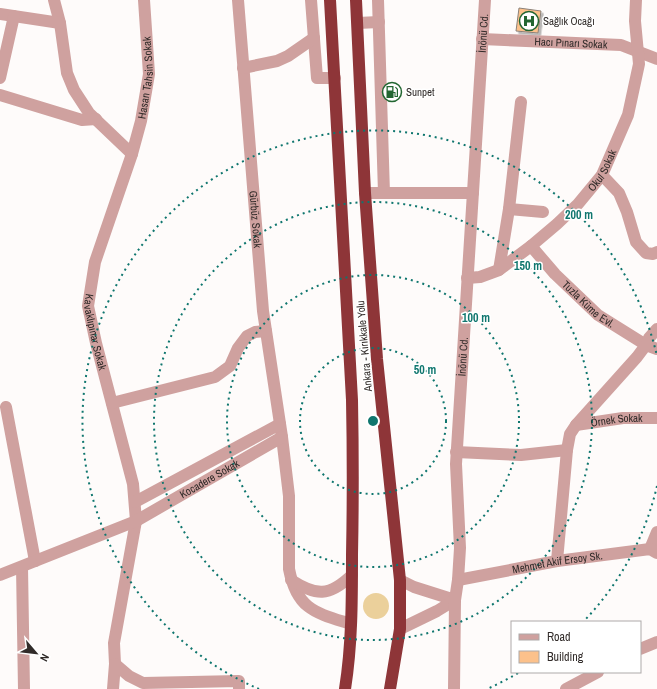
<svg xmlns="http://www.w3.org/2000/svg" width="657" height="689" viewBox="0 0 657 689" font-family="'Archivo Narrow',sans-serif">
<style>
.green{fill:#ebd09b}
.building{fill:#fcc18b;stroke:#8a8078;filter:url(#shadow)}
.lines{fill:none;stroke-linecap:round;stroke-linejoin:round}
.minor{stroke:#cfa19f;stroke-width:12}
.highway{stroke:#8e3538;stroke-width:12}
.ring{fill:none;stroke:#0f766e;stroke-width:2;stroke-dasharray:2 4}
.labels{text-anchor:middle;stroke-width:3;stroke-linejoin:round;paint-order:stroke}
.poi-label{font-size:11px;fill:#312b29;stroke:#fff;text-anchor:start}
.street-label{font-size:11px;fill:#312b29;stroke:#fff}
.centre{fill:#0f766e;stroke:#fff;stroke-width:2}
.ring-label{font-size:12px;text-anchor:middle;font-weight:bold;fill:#0f766e;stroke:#fff;stroke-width:3;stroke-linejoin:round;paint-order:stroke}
</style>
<defs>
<filter id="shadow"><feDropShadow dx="2.5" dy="2.5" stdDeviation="0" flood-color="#0004"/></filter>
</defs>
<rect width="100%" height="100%" fill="#fefbfa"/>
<circle class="green" cx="376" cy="606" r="13"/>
<path class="building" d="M519 8 541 11 538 33 516 31Z"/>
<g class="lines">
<g class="minor">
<path id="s1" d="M54 0 60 23 67 73 74 90 89 113 132 154 95 262 88 306 96 343 133 484 136 521 114 643 115 664 113 689"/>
<path id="s2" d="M238 0 263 311 282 437 289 496V569C297 610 316 613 351 624"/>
<path d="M311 0 317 78H335"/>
<path d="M378 0 384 193"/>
<path d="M0 14 60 23"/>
<path d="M358 23 379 22"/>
<path id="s3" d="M482 39 621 45 657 59"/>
<path d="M243 68 277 61 288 56 314 38"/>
<path d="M0 78 14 16"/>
<path d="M0 95 82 120 96 119"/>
<path id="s4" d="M132 154 141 121 149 74 144 0"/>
<path d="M602 175 619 193 627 212 636 242 646 253 653 254 657 252"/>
<path d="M365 193H473"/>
<path d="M509 209 543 212"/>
<path id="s5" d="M531 246 555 274 598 315 646 345 657 349"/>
<path d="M499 270 509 209 521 102"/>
<path id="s6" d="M467 278 480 277 499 270 531 246 557 224 578 204 602 175 628 115 639 64 635 21 636 0"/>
<path d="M112 403 215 377 230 366 238 348 247 336 255 332 266 331"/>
<path d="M6 407 35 561"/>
<path id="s7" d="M576 425 623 418H657"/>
<path d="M456 452 521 455 567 450"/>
<path d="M135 502 280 424"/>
<path d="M650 549 657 532"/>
<path d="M557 561 567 450 570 434 576 425 637 357 646 345 649 338 657 329"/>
<path d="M22 567 24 689"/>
<path id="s8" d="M0 575 136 521 282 437"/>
<path d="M291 580C316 596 329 597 352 575"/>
<path d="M400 580 414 587 455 600"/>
<path id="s9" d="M458 580 557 561 650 549 657 553"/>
<path d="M400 629 437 611 455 600"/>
<path d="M640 649 657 642"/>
<path d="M115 664 129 676 143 683 239 681V689"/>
<path id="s10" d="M454 689 455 600 458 580 460 548 456 464 485 0"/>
<path d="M566 689 598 672"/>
</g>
<g class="highway">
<path d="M330 0 352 400C353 451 353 503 352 555 352 600 352 645 345 689"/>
<path d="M356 0 365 193 377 359 400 580V629L390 689"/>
</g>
</g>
<g class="ring">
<circle cx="373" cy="421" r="73"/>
<circle cx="373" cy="421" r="146"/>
<circle cx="373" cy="421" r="219"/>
<path d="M657 486A291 291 0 0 1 584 621M518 673A291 291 0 0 1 487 689M259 689A291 291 0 1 1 657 356"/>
</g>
<defs>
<g id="hospital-ring" transform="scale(1)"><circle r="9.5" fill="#fff" stroke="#226631" stroke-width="1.5"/><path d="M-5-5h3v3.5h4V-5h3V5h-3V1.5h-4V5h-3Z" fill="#226631"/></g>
<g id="fuel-ring" transform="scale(1)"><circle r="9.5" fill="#fff" stroke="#226631" stroke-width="1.5"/><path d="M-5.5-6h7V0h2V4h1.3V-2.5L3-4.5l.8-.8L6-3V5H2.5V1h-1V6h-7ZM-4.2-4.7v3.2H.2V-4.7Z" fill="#226631"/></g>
</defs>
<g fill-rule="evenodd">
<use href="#hospital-ring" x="529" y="21"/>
<use href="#fuel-ring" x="392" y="92"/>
</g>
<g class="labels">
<g class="poi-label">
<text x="543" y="25">Sağlık Ocağı</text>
<text x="406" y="96">Sunpet</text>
</g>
<g class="street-label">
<text dy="4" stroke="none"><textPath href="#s10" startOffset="657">İnönü Cd.</textPath></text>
<text dy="4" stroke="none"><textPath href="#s3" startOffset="89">Hacı Pınarı Sokak</textPath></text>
<text dy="4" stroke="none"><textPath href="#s4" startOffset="78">Hasan Tahsin Sokak</textPath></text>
<text dy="4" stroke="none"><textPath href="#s6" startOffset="178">Okul Sokak</textPath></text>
<text dy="4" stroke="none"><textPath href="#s2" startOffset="220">Gürbüz Sokak</textPath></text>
<text dy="4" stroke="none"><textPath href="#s5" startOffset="82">Tuzla Küme Evl.</textPath></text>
<text dy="4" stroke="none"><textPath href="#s1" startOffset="365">Kavaklıpınar Sokak</textPath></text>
<text transform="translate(364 346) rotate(-95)" y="4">Ankara - Kırıkkale Yolu</text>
<text dy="4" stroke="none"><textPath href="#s10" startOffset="333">İnönü Cd.</textPath></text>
<text dy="4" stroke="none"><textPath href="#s7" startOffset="41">Örnek Sokak</textPath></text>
<text dy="4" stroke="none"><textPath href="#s8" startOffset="231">Kocadere Sokak</textPath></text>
<text dy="4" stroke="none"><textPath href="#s9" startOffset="101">Mehmet Akif Ersoy Sk.</textPath></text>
</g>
</g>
<circle cx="373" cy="421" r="6" class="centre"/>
<g class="ring-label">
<text x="579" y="219">200 m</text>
<text x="528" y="270">150 m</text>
<text x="476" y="322">100 m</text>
<text x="425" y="374">50 m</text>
</g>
<rect x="511" y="621" width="130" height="52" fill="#ffffff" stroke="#adaaa9"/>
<rect x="519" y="634" width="20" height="6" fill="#cfa19f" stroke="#adaaa9"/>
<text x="547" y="641" font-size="12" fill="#312b29">Road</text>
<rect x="519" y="651" width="20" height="12" fill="#fcc18b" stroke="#adaaa9"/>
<text x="547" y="661" font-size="12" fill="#312b29">Building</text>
<g transform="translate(36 653) rotate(118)" stroke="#ffffff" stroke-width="3" paint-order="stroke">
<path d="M0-3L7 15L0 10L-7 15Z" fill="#312b29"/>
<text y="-6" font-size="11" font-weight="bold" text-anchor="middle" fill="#312b29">N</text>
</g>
</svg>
